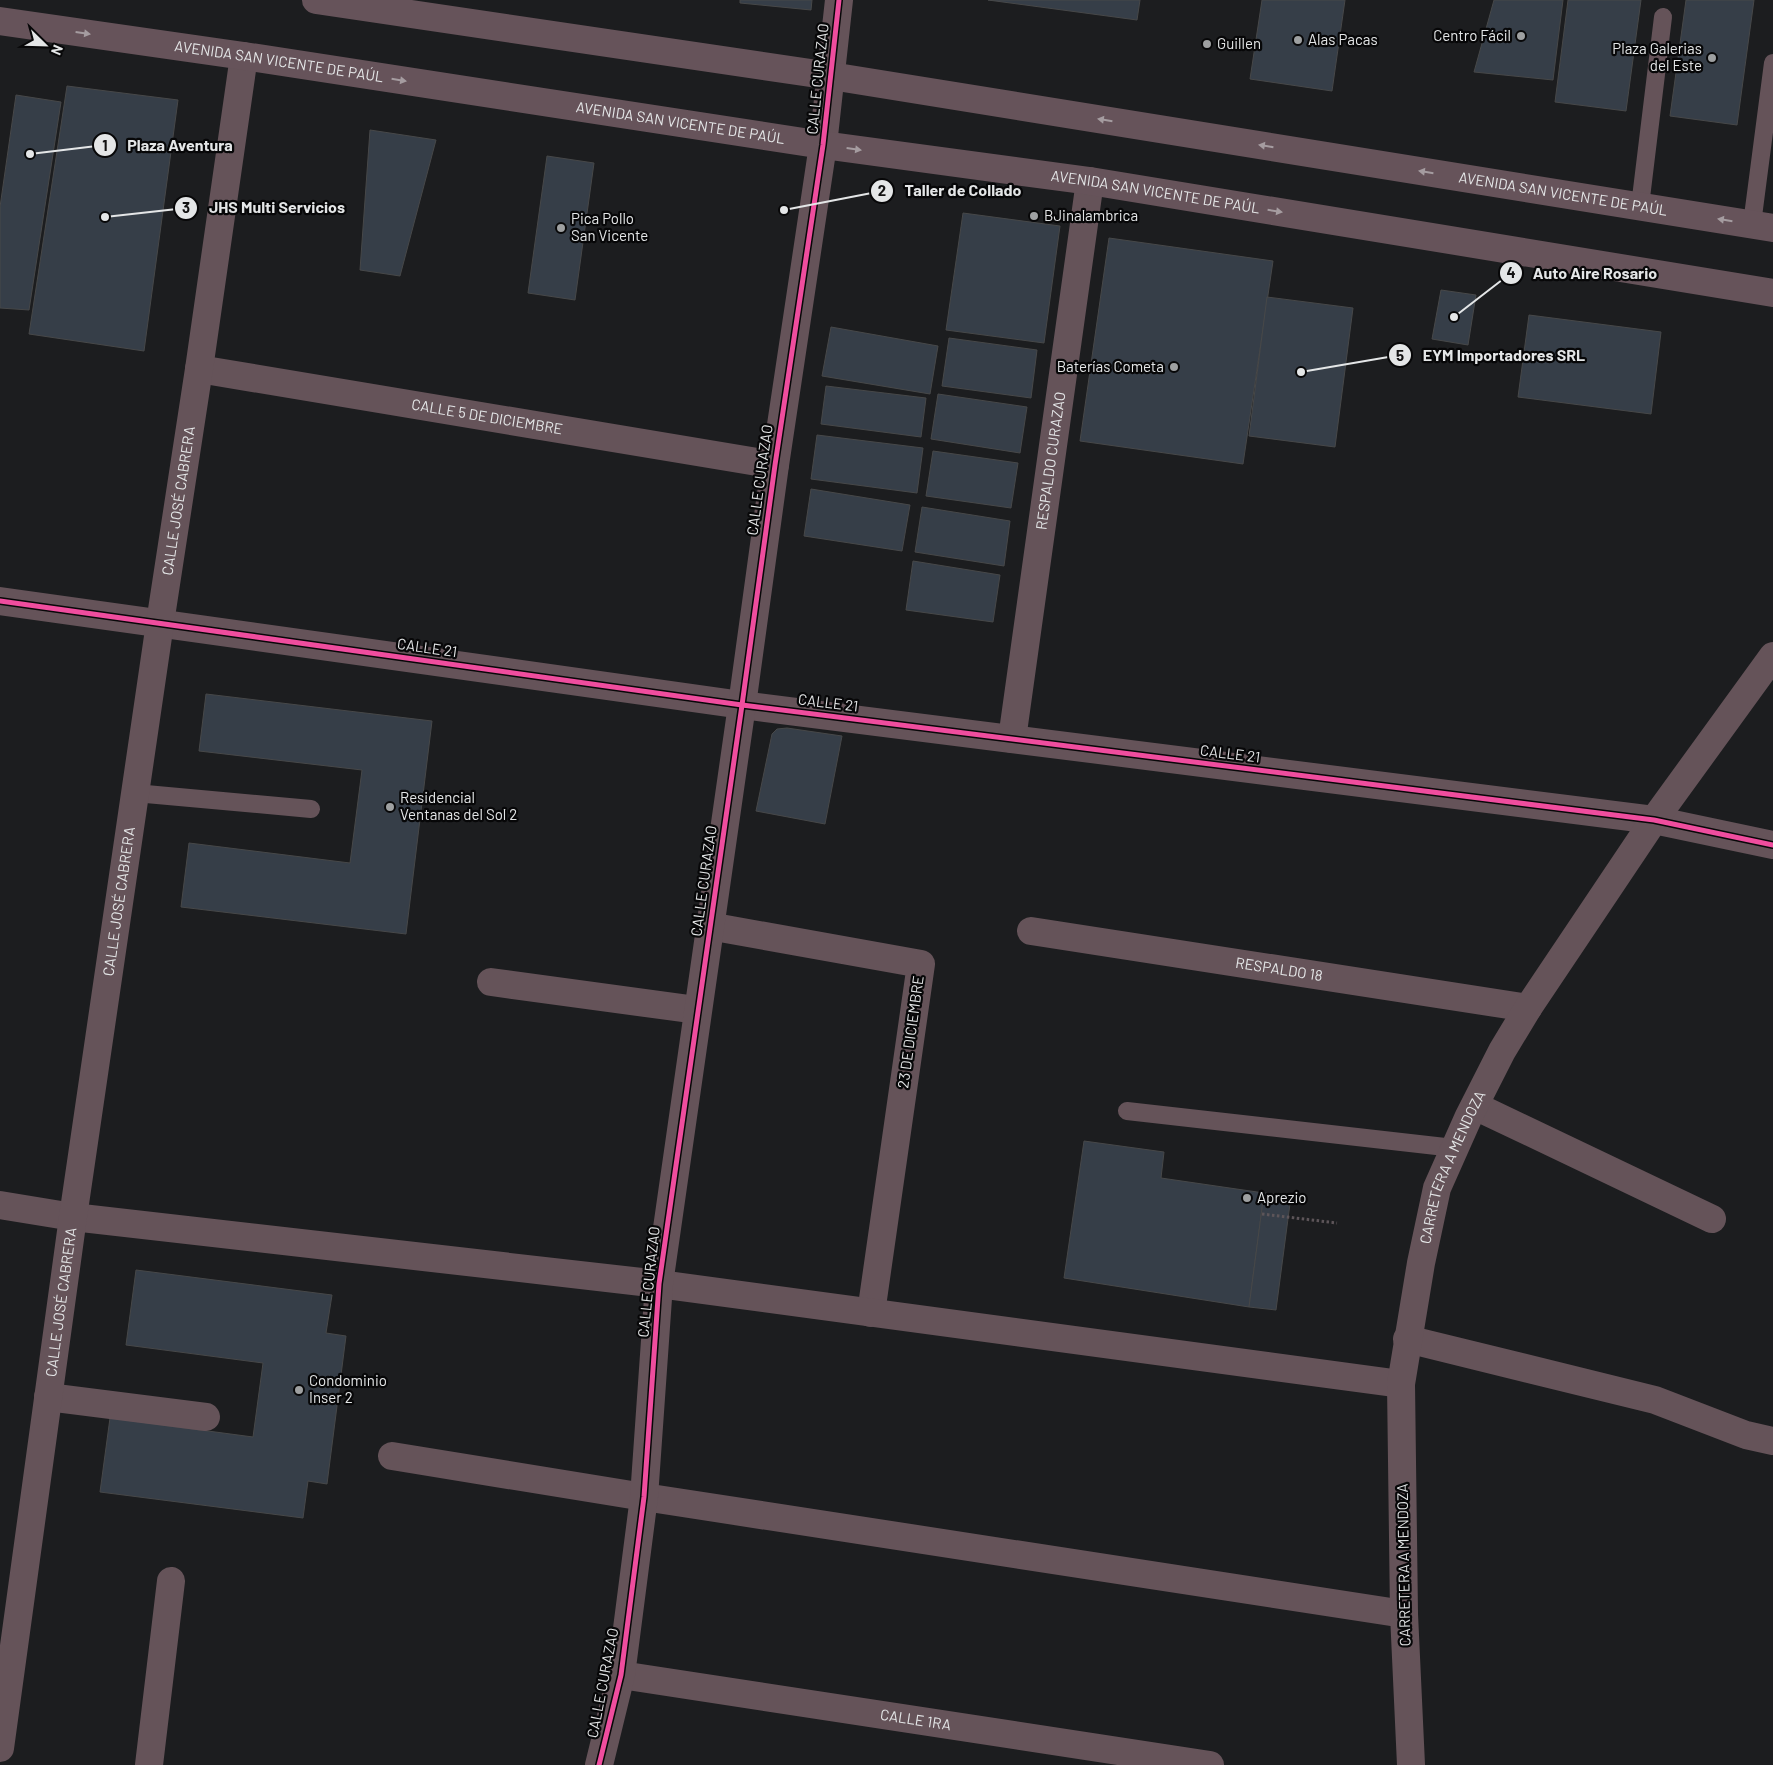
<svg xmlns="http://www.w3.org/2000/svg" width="1773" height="1765" viewBox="0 0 1773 1765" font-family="Barlow,sans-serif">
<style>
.building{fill:#363e48;stroke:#474849}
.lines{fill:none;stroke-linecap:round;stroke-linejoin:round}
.path{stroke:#5d5559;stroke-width:3;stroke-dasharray:2.5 2.5;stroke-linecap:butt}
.service{stroke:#655359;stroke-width:18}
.minor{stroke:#655359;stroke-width:28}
.tertiary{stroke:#655359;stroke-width:28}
.primary{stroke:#66535a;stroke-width:28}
.cycleway-casing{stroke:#070708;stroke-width:8}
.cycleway{stroke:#ef4d9e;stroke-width:5}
.oneway{fill:#a59ca0}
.poi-dot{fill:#9ea0a1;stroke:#070708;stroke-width:2}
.labels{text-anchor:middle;stroke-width:4.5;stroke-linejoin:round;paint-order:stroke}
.poi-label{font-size:15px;fill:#e4e6e7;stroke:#070708;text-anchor:start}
.street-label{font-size:15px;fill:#e4e6e7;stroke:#070708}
.leader{fill:none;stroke:#e4e6e7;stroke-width:2}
.callout-dot{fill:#e4e6e7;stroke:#070708;stroke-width:2}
.mark-label{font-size:15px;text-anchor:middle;font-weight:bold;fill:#111}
.callout-label{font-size:16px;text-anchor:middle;font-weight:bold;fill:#e4e6e7;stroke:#070708;stroke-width:4.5;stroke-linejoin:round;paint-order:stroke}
</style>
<rect width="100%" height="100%" fill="#1c1d1f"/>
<g class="building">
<path d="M740 0H812L811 10 740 3Z"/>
<path d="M988 0H1140L1137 20Z"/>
<path d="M1262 0H1345L1332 91 1250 79Z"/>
<path d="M1494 0H1563L1553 80 1474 72Z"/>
<path d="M1568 0H1641L1626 111 1555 102Z"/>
<path d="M1686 0H1754L1737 125 1670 116Z"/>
<path d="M67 86 178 100 144 351 29 334Z"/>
<path d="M16 95 61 102 29 310 0 308V207Z"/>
<path d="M370 130 436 140 400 276 360 270Z"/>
<path d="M547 156 594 163 575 300 528 293Z"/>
<path d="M963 213 1060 226 1044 343 946 330Z"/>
<path d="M1109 238 1273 261 1243 464 1080 441Z"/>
<path d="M1441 290 1476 295 1468 345 1432 339Z"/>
<path d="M1267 297 1353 308 1335 447 1249 436Z"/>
<path d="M1529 315 1661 332 1651 414 1518 397Z"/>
<path d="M831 327 938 346 930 394 822 376Z"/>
<path d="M949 338 1037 350 1031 398 942 386Z"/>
<path d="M826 386 926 398 921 437 821 424Z"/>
<path d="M938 394 1027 407 1020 453 931 439Z"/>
<path d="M817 435 923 448 917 493 811 479Z"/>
<path d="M933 451 1018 463 1011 508 926 496Z"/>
<path d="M811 489 910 505 902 551 804 536Z"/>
<path d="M922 507 1010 521 1004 566 915 552Z"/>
<path d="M913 561 1000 575 993 622 906 610Z"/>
<path d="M206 694 432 721 406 934 181 907 189 843 350 863 362 770 199 751Z"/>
<path d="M787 728 842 736 825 824 756 811 772 734 777 729Z"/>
<path d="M1084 1141 1164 1152 1161 1178 1264 1193 1249 1307 1064 1278Z"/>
<path d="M1264 1193 1291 1196 1276 1310 1249 1307Z"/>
<path d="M136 1270 332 1295 326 1333 346 1336 327 1484 308 1481 303 1518 100 1492 110 1418 253 1437 263 1363 126 1345Z"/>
</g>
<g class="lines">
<path class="path" d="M1262 1214 1337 1223"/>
<g class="service">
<path d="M1640 206 1663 17"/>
<path d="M1752 224 1773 63"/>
<path d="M135 793 311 809"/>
<path d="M1127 1111 1454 1148"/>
</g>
<g class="minor">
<path id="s1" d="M199 369 775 465"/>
<path d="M0 601 742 705 1654 820 1773 845"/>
<path id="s2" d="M1012 739 1090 181"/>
<path d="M709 926 921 964 871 1313"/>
<path id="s3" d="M1031 931 1528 1008"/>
<path d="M491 982 697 1010"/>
<path d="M1475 1106 1712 1219"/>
<path d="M0 1205 73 1217 659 1284 1401 1384"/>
<path d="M1407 1339 1655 1400 1746 1435 1773 1441"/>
<path d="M48 1397 206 1417"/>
<path d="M392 1456 644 1497 1404 1614"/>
<path id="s4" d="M621 1675 1210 1765"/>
<path id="s5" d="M0 1748 73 1217 160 623 199 369 244 56"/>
<path d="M149 1765 171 1581"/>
<path d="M599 1765 621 1675 644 1497 659 1284 742 705 775 465 823 145 839 0"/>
</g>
<path class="tertiary" id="s6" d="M1411 1765 1404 1614 1401 1384 1421 1263 1437 1188 1469 1116 1502 1051 1528 1008 1654 820 1773 656"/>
<g class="primary">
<path id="s7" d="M316 0 831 76 1773 228"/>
<path id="s8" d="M0 21 244 56 823 145 1090 181 1773 293"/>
</g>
<g class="cycleway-casing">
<g id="cycleway">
<path d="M0 601 742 705 1654 820 1773 845"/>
<path d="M599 1765 621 1675 644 1497 659 1284 742 705 775 465 823 145 839 0"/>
</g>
</g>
<use href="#cycleway" class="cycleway"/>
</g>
<defs><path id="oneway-solid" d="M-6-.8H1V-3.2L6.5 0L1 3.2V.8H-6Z" transform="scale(1.25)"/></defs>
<g class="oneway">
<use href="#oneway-solid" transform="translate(83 33) rotate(8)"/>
<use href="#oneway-solid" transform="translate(399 80) rotate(9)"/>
<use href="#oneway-solid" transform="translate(1105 120) rotate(-171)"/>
<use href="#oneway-solid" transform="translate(1266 146) rotate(-171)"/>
<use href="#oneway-solid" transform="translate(854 149) rotate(8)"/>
<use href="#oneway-solid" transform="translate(1426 172) rotate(-171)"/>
<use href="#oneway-solid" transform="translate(1275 211) rotate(9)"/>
<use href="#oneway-solid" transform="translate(1725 220) rotate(-171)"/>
</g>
<g class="poi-dot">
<circle cx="1521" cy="36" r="5"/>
<circle cx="1298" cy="40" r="5"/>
<circle cx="1207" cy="44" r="5"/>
<circle cx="1712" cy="58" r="5"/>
<circle cx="1034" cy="216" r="5"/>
<circle cx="561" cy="228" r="5"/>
<circle cx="1174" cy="367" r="5"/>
<circle cx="390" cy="807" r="5"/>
<circle cx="1247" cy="1198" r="5"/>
<circle cx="299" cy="1390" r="5"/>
</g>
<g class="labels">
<g class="poi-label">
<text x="1511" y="41" text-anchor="end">Centro Fácil</text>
<text x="1308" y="45">Alas Pacas</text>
<text x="1217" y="49">Guillen</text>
<text x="1702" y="54" text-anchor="end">Plaza Galerias<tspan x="1702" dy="17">del Este</tspan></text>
<text x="1044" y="221">BJinalambrica</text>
<text x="571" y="224">Pica Pollo<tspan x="571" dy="17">San Vicente</tspan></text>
<text x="1164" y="372" text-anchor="end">Baterías Cometa</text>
<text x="400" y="803">Residencial<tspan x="400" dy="17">Ventanas del Sol 2</tspan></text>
<text x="1257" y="1203">Aprezio</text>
<text x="309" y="1386">Condominio<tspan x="309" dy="17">Inser 2</tspan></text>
</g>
<g class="street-label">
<text dy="5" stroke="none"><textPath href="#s8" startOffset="282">AVENIDA SAN VICENTE DE PAÚL</textPath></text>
<text transform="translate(818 79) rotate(-84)" y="5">CALLE CURAZAO</text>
<text dy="5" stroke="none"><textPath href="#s8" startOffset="688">AVENIDA SAN VICENTE DE PAÚL</textPath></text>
<text dy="5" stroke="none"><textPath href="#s8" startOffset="1168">AVENIDA SAN VICENTE DE PAÚL</textPath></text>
<text dy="5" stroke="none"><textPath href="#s7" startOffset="1262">AVENIDA SAN VICENTE DE PAÚL</textPath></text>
<text dy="5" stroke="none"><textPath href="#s1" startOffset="292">CALLE 5 DE DICIEMBRE</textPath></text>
<text dy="5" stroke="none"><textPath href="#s2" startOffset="281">RESPALDO CURAZAO</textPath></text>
<text transform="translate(760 480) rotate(-82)" y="5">CALLE CURAZAO</text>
<text dy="5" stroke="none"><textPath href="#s5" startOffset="1260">CALLE JOSÉ CABRERA</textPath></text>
<text transform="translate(427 648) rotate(8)" y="5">CALLE 21</text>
<text transform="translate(828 703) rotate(7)" y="5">CALLE 21</text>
<text transform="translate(1230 754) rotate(7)" y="5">CALLE 21</text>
<text transform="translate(704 881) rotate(-82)" y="5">CALLE CURAZAO</text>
<text dy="5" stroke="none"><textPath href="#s5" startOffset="855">CALLE JOSÉ CABRERA</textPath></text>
<text dy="5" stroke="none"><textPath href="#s3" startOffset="251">RESPALDO 18</textPath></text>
<text transform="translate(911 1032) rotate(-82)" y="5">23 DE DICIEMBRE</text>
<text dy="5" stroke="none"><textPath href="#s6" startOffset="605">CARRETERA A MENDOZA</textPath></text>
<text transform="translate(649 1282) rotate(-84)" y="5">CALLE CURAZAO</text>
<text dy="5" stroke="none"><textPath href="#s5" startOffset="450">CALLE JOSÉ CABRERA</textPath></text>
<text transform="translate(1404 1565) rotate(-91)" y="5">CARRETERA A MENDOZA</text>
<text transform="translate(603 1683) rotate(-79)" y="5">CALLE CURAZAO</text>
<text dy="5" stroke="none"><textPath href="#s4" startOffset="298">CALLE 1RA</textPath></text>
</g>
</g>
<path class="leader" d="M30 154L105 145M784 210L882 191M105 217L186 208M1454 317L1511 273M1301 372L1400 355"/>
<g class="callout-dot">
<circle cx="30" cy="154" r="5"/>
<circle cx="784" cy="210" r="5"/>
<circle cx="105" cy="217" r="5"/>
<circle cx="1454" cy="317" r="5"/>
<circle cx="1301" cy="372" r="5"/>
<circle cx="105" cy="145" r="12"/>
<circle cx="882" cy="191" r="12"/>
<circle cx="186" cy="208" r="12"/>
<circle cx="1511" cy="273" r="12"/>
<circle cx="1400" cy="355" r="12"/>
</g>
<g class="mark-label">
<text x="105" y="151">1</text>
<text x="882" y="196">2</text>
<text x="186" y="213">3</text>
<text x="1511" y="278">4</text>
<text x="1400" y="361">5</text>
</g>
<g class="callout-label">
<text x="180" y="151">Plaza Aventura</text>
<text x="963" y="196">Taller de Collado</text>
<text x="277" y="213">JHS Multi Servicios</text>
<text x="1595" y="279">Auto Aire Rosario</text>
<text x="1504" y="361">EYM Importadores SRL</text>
</g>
<g transform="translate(45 45) rotate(113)" stroke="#070708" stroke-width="4" paint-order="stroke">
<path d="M0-4L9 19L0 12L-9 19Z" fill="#e4e6e7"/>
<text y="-8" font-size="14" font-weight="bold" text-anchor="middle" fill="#e4e6e7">N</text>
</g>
</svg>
